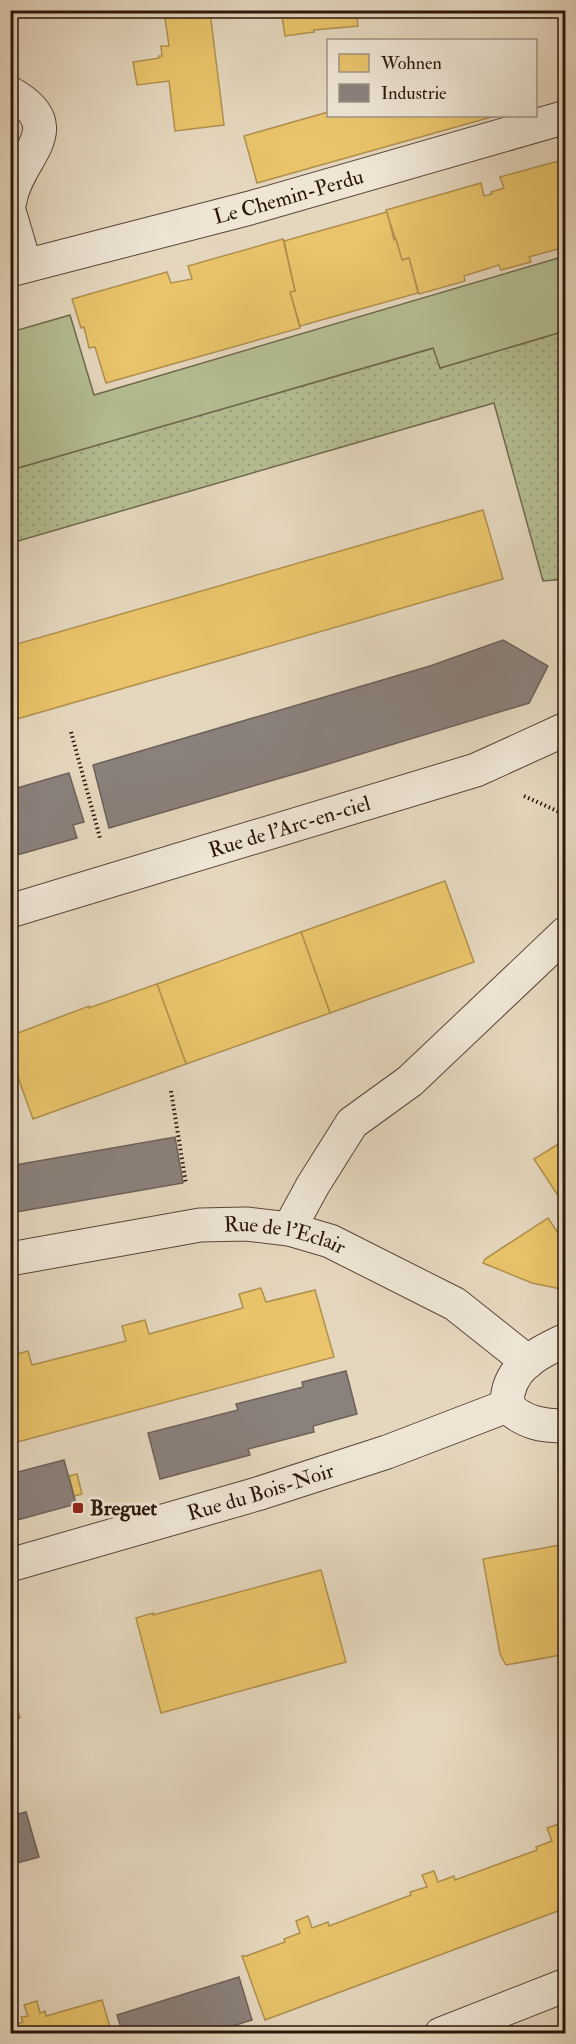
<svg xmlns="http://www.w3.org/2000/svg" width="576" height="2044" viewBox="0 0 576 2044" font-family="'IM FELL Double Pica',serif">
<style>
.grass{fill:url(#grass-dots);stroke:#706a4e;stroke-width:1.5}
.garden{fill:#b4be92;stroke:#706a4e;stroke-width:1.5}
.homes{fill:#e9c46a;stroke:#b0904e;stroke-width:1.5}
.industry{fill:#8a817c;stroke:#6e615a;stroke-width:1.5}
.lines{fill:none;stroke-linecap:round;stroke-linejoin:round}
.minor-casing{stroke:#5a4638;stroke-width:35}
.path{stroke:#2b160b;stroke-width:4;stroke-dasharray:1.5 3;stroke-linecap:butt}
.minor{stroke:#eee5d5;stroke-width:33}
.poi-dot{fill:#8f2418;stroke:#eee5d5;stroke-width:2}
.labels{text-anchor:middle;stroke-width:6;stroke-linejoin:round;paint-order:stroke}
.street-label{font-size:21px;fill:#2b160b;stroke:#eee5d5}
.poi-label{font-size:21px;font-weight:bold;fill:#2b160b;stroke:#eee5d5;text-anchor:start}
</style>
<defs>
<pattern id="grass-dots" width="8" height="8" patternUnits="userSpaceOnUse" patternTransform="scale(1.5)"><rect width="8" height="8" fill="#b4be92"/><path d="M2 2h.1M6 6h.1" fill="none" stroke="#9ba37d" stroke-width="1.8" stroke-linecap="round"/></pattern>
</defs>
<rect width="100%" height="100%" fill="#e5d7be"/>
<filter id="stains"><feTurbulence type="fractalNoise" baseFrequency=".00333" numOctaves="4"/><feColorMatrix values="0 0 0 0 .2 0 0 0 0 .09 0 0 0 0 .02 0 0 0 .5 -.17"/></filter>
<radialGradient id="worn" r=".72"><stop offset=".6" stop-color="#630" stop-opacity="0"/><stop offset="1" stop-color="#630" stop-opacity=".3"/></radialGradient>
<path class="grass" d="M565 331V579L543 581 494 403 11 543V470L434 348 440 368Z"/>
<path class="garden" d="M565 256V331L440 368 433 348 11 470 10 420 13 419 10 411 11 332 70 315 94 395Z"/>
<g class="homes">
<path d="M281 10H356L358 26 314 30V32L285 36Z"/>
<path d="M210 12 224 125 175 131 169 81 137 85 133 62 159 58V56H162L161 46H169L165 18Z"/>
<path d="M328 112V116H495L257 183 244 136Z"/>
<path d="M566 159V249L565 247 529 257 531 262 501 270 499 265 464 276 465 281 419 294 409 258 402 260 386 210 481 183 484 196 492 194 491 192 504 188 500 177Z"/>
<path d="M387 212 394 240 396 239 402 260 409 258 418 293 300 326 290 292 295 291 284 241Z"/>
<path d="M283 239 295 291 290 292 300 328 106 383 95 347 89 348 84 327 81 328 72 299 167 272 171 283 192 279 188 266Z"/>
<path d="M483 510 503 579 10 721V646Z"/>
<path d="M445 881 474 962 330 1013 301 932Z"/>
<path d="M301 932 330 1013 186 1064 157 984Z"/>
<path d="M157 984 186 1064 33 1119 10 1055V1036L89 1006V1008Z"/>
<path d="M565 1140 566 1141V1208L534 1159Z"/>
<path d="M548 1218 566 1245V1290L532 1283 483 1263 485 1259Z"/>
<path d="M261 1288 266 1302 315 1290 334 1357 10 1444V1356L28 1351 32 1365 126 1341 122 1326 145 1320 149 1334 243 1308 239 1294Z"/>
<path d="M77 1474 82 1494 74 1496 69 1476Z"/>
<path d="M566 1544V1654L506 1665 500 1654 483 1559Z"/>
<path d="M321 1570 346 1662 161 1713 136 1618 153 1613V1615Z"/>
<path d="M10 1684 20 1718 10 1720Z"/>
<path d="M559 1824 564 1836 566 1835V1908L265 2020 242 1956H246L285 1942 284 1939 300 1933 296 1921 308 1916 312 1928 328 1922 329 1926 411 1895 410 1892 427 1887 422 1875 434 1871 438 1882 454 1876 455 1880 537 1850 536 1847 552 1841 547 1828Z"/>
<path d="M102 2000 112 2034H10V2026L23 2022 21 2017 28 2016 24 2005 37 2001 40 2013 45 2011 46 2016Z"/>
</g>
<g class="industry">
<path d="M503 640 548 666 529 703 305 771 109 828 93 765 430 666Z"/>
<path d="M69 773 84 822 73 825 77 838 10 857V790Z"/>
<path d="M175 1137 183 1183 10 1213V1166Z"/>
<path d="M346 1371 357 1414 313 1426 314 1432 248 1449 250 1455 160 1479 148 1433 238 1410 236 1404 303 1387 302 1382Z"/>
<path d="M64 1460 76 1504 10 1522V1474Z"/>
<path d="M26 1812 39 1857 10 1865V1816Z"/>
<path d="M239 1977 252 2020 207 2034H123L117 2015Z"/>
</g>
<g class="lines">
<g class="minor-casing">
<g id="minor">
<path d="M10 93C73 128 17 156 10 201"/>
<path d="M10 214 25 265"/>
<path id="s1" d="M10 270 250 208 566 117"/>
<path id="s2" d="M10 911 476 770 566 729"/>
<path d="M289 1229 313 1185 352 1123 410 1081 566 933"/>
<path id="s3" d="M10 1259 200 1225 246 1224 289 1229 330 1241 455 1304 528 1362"/>
<path d="M566 1340C535 1354 506 1369 507 1406 524 1423 542 1426 566 1426"/>
<path id="s4" d="M10 1565 257 1494 387 1452 507 1406"/>
<path d="M441 2034 566 1985"/>
</g>
</g>
<g class="path">
<path d="M71 732 100 838"/>
<path d="M524 796 566 815"/>
<path d="M171 1091 186 1184"/>
</g>
<use href="#minor" class="minor"/>
</g>
<rect class="poi-dot" x="72" y="1502" width="12" height="12" rx="3"/>
<g class="labels">
<g class="street-label">
<text dy="7" stroke="none"><textPath href="#s1" startOffset="288">Le Chemin-Perdu</textPath></text>
<text dy="7" stroke="none"><textPath href="#s2" startOffset="292">Rue de l'Arc-en-ciel</textPath></text>
<text dy="7" stroke="none"><textPath href="#s3" startOffset="279">Rue de l'Eclair</textPath></text>
<text dy="7" stroke="none"><textPath href="#s4" startOffset="261">Rue du Bois-Noir</textPath></text>
</g>
<g class="poi-label">
<text x="90" y="1515">Breguet</text>
</g>
</g>
<rect width="576" height="2044" fill="none" stroke="#e5d7be" stroke-width="36"/>
<rect x="12" y="12" width="552" height="2020" fill="none" stroke="#2b160b" stroke-width="3"/>
<rect x="18" y="18" width="540" height="2008" fill="none" stroke="#2b160b" stroke-width="1.5"/>
<rect x="327" y="39" width="210" height="78" fill="#eee5d5" stroke="#a09284" stroke-width="1.5"/>
<rect x="339" y="54" width="30" height="18" fill="#e9c46a" stroke="#a09284" stroke-width="1.5"/>
<text x="381" y="69" font-size="18" fill="#2b160b">Wohnen</text>
<rect x="339" y="84" width="30" height="18" fill="#8a817c" stroke="#a09284" stroke-width="1.5"/>
<text x="381" y="99" font-size="18" fill="#2b160b">Industrie</text>
<rect width="100%" height="100%" filter="url(#stains)"/>
<rect width="100%" height="100%" fill="url(#worn)"/>
</svg>
